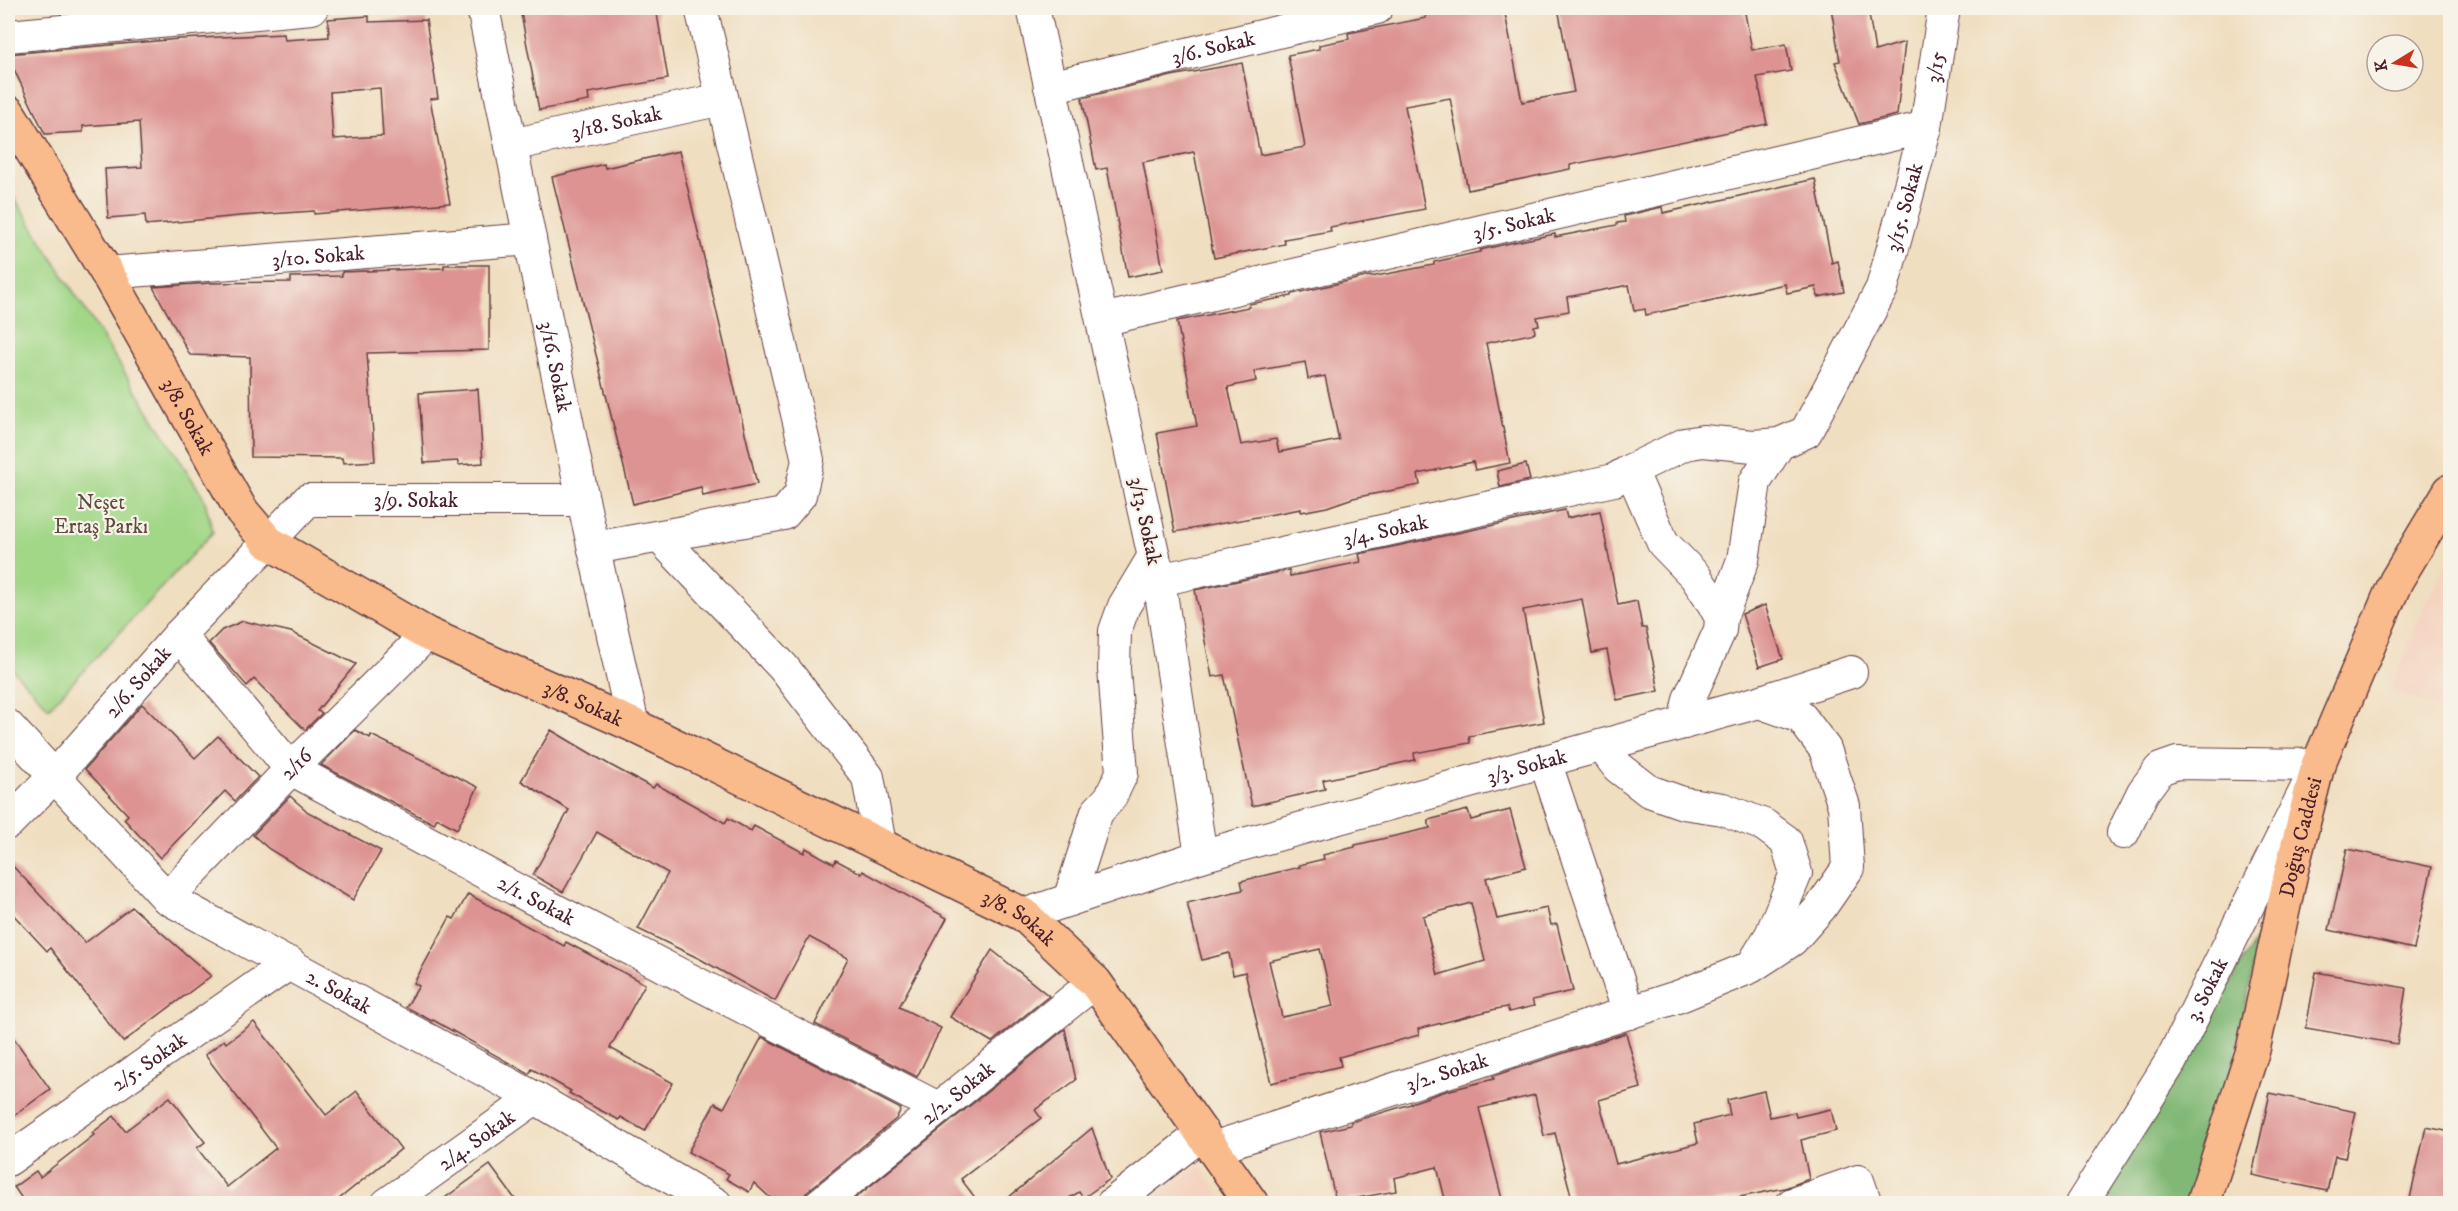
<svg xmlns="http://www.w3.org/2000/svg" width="2458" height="1211" viewBox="0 0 2458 1211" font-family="'IM FELL DW Pica',serif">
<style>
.built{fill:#f4d3c0}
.green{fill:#a2d788;stroke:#767b5a;stroke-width:1.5}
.forest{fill:#81b874;stroke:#666c50;stroke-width:1.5}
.building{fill:#dd9391;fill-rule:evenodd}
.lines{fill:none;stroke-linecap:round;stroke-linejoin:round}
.minor-casing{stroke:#633c41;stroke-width:34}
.major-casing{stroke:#633c41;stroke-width:36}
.minor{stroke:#fff;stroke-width:32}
.major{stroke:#fabb8c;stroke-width:33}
.labels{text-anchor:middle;stroke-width:4.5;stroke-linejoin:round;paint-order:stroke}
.street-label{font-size:21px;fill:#4a1f2b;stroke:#f7f3e8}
.park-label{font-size:21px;fill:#604d42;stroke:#f7f3e8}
</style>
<rect width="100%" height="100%" fill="#f7f3e8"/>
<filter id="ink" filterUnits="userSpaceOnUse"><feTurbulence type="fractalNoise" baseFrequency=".0167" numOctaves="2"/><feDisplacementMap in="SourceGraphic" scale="12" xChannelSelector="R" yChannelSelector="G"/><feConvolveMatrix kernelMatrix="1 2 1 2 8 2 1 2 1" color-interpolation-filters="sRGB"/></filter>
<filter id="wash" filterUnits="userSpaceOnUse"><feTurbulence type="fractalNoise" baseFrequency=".008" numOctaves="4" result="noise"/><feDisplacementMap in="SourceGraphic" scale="24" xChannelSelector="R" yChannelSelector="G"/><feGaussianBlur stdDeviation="1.35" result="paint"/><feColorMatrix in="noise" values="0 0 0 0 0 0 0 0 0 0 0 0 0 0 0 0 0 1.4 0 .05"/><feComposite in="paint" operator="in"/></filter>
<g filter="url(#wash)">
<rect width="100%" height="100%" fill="#f0dec0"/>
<g class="built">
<path d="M2450 557V713L2390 690 2425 605Z"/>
<path d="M1200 1166 1226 1203H1148Z"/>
</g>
<path class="green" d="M8 188 204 498 213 532 49 708 8 665Z"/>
<path class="forest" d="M2261 930 2226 1100 2192 1203 2101 1204Z"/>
<g id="blocks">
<g class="building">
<path d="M520 8H656L668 79 588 93 589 101 539 110Z"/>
<path d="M1446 8H1504L1522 102 1574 92 1558 8H1744L1752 50 1786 44 1791 71 1757 77 1767 124 1570 165V169L1468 190 1450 98 1405 106 1425 209 1330 227 1331 231 1284 239 1285 244 1214 258 1194 152 1143 162 1163 270 1128 277 1107 168 1096 170 1082 98 1171 76 1242 63 1260 155 1305 147 1288 55 1319 49V45L1349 39 1348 33 1426 18 1425 11Z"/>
<path d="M1831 8H1868L1875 51 1905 42 1897 115 1859 124 1835 62 1840 61Z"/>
<path d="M369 16V22L426 20 438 98 430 99 450 203 314 214V211L240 216 146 225 145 215 108 218 105 169 142 167 139 122 83 126V132L45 134 8 57V54L179 39 284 34 285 40 329 37 328 19ZM380 88 383 136 333 139 330 92Z"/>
<path d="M679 151 757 484 703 496 701 487 633 504 552 177 604 164 605 168Z"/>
<path d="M1815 179 1832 263 1838 261 1844 292 1818 297 1816 287 1787 293 1785 284 1646 315 1645 309 1634 311 1629 285 1567 297 1569 311 1537 317 1539 325 1534 326 1535 333 1486 343 1510 463 1475 470 1473 462 1418 474 1420 485 1353 498 1327 507 1301 512V509L1175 532 1157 433 1197 426 1177 321 1249 307V304L1292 296V294L1370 276 1371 277 1434 265V262L1480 252V250L1515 242 1555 234V237L1617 225V223L1625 222 1624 216 1662 207 1663 213ZM1305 362 1308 379 1325 376 1339 440 1279 452 1276 439 1241 445 1228 387 1256 381 1254 371Z"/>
<path d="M444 265H489V350L367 353 375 461 343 463 342 458 251 457 250 357 190 355 153 287 211 283 291 282V277L342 276V272L444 268Z"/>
<path d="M478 389 483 463 458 465V461L424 463 419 393Z"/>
<path d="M1526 464 1530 480 1500 487 1497 471Z"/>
<path d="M1565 510 1567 518 1600 511 1618 605 1637 601 1642 628H1646L1659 691 1617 700 1607 650 1592 653 1582 599 1523 610 1544 722 1469 736 1470 743 1414 753 1415 760 1323 780 1325 789 1252 806 1224 675 1212 677 1195 590 1289 570 1290 576 1361 562 1359 554Z"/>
<path d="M1765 605 1783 659 1759 667 1742 614Z"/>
<path d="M243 621 291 632 356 664 317 711 322 713 305 730 254 679 247 686 209 643 222 630Z"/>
<path d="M142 704 195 758 218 736 258 777 235 801 225 791 160 858 124 819 128 815 85 769Z"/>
<path d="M355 730 370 738 371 735 478 787 457 829 437 818 434 824 321 765Z"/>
<path d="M551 730 610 765 653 788 656 784 725 823 728 818 751 831 754 826 804 853 806 848 834 864 836 860 862 874 863 871 947 918 899 1007 941 1028 917 1077 815 1024 848 958 809 937 775 1001 700 959 638 929 668 873 597 832 563 892 533 875 569 810 521 781Z"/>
<path d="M290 796 308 812 381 851 353 900 269 849 253 835Z"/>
<path d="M1468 810 1471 820 1510 810 1526 867 1486 878 1497 919 1547 908 1551 925 1557 924 1573 991 1532 1000 1534 1006 1509 1012 1507 1007 1496 1009 1418 1029 1419 1035 1339 1057 1341 1066 1271 1083 1245 972 1233 975 1229 953 1202 960 1187 903 1243 890 1241 881 1300 867 1299 865 1324 859 1323 855 1355 847V845L1430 828 1428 820ZM1471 903 1485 961 1438 975 1423 916ZM1320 949 1333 1006 1282 1017 1269 961Z"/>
<path d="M2347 849 2432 867 2414 949 2329 930Z"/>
<path d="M8 861 85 943 132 907 211 976 123 1042 50 948 47 951 8 909Z"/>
<path d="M468 894 564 946 566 942 645 984 610 1048 673 1083 645 1131 621 1117 619 1120 596 1108 569 1093 571 1091 532 1069 529 1074 433 1020 432 1021 406 1007 419 986 414 983 450 917 454 919Z"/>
<path d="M992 950 1049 996 992 1042 950 1017Z"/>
<path d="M2316 972 2406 988 2397 1044 2306 1028Z"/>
<path d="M254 1022 326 1115 357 1091 401 1149 334 1203H25L14 1187 36 1171 40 1177 94 1135 92 1133 114 1116 125 1131 170 1097 205 1142 197 1148 227 1187 276 1148 205 1055 224 1040 226 1043Z"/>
<path d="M1065 1029 1076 1080 1035 1110 1041 1118 961 1179 979 1203H849Z"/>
<path d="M8 1030 50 1089 8 1120Z"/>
<path d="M1626 1033 1641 1088 1599 1100 1616 1164 1698 1143 1694 1124 1730 1115 1727 1100 1764 1091 1770 1117 1795 1112 1796 1117 1831 1109 1836 1131 1801 1140 1809 1179 1785 1188 1709 1203H1573L1555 1133 1544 1136 1535 1095 1479 1108 1503 1203H1446L1437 1167 1394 1178 1396 1191 1336 1202 1320 1132 1351 1125V1122L1411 1104V1103L1446 1091 1494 1079 1493 1076Z"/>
<path d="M762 1037 901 1109 896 1119 809 1190 803 1197 802 1203H776L754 1183 749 1192 726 1179 729 1174 688 1152 715 1103 724 1108Z"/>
<path d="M2270 1093 2356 1112 2345 1158 2335 1156 2327 1191 2252 1175Z"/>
<path d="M2426 1127 2451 1132V1203H2409Z"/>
<path d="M1092 1128 1110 1179 1083 1198 1079 1192 1061 1203H1002Z"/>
<path d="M490 1165 518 1203H438Z"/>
</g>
</g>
</g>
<g filter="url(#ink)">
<use href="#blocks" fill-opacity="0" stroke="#633c41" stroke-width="1.5"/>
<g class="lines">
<g class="minor-casing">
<g id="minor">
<path id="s1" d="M483 8 583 500 633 725"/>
<path d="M8 36 312 8"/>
<path id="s2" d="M1050 87 1377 8"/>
<path id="s3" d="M511 145 722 99"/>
<path id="s4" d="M107 273 530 239"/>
<path id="s5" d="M1102 320 1926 127"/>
<path d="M1631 470 1663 543 1695 576 1713 603 1721 618 1720 630 1689 699 1684 723"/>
<path d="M660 537 783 667 868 777 880 845"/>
<path d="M594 548 784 514 800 495 808 460 701 8"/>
<path id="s6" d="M1159 580 1614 480 1631 470 1685 444 1703 441 1753 446 1779 444 1806 432 1882 288 1926 127 1944 8"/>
<path d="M1721 618 1743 560 1755 482 1779 444"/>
<path id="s7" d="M179 635 291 769 530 897 938 1108"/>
<path id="s8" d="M8 726 167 898 535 1098 716 1204"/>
<path d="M1602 746 1618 767 1649 791 1683 803 1723 809 1764 825 1786 841 1796 873 1771 935 1755 961"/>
<path d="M1545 761 1629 1013"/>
<path id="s9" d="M8 823 54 777 179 635 308 500H583"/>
<path id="s10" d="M1201 856 1759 702 1851 672"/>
<path id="s11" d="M167 898 291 769 427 634"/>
<path d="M1069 900 1097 812 1110 798 1122 773 1114 669 1115 631 1124 606 1154 556"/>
<path d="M1024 915 1201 856 1159 580 1033 8"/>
<path id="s12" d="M1213 1148 1680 996 1751 967 1792 940 1821 907 1848 868 1844 806 1825 749 1801 717 1759 702"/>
<path id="s13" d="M8 1160 290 963"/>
<path id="s14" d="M387 1204 535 1098"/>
<path id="s15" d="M820 1204 1095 982"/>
<path d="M1112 1204 1203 1133"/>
<path d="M1792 1204 1858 1181 1866 1204"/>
<path id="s16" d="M2081 1204 2170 1063 2318 765 2177 763 2160 769 2143 792 2123 833"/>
</g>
</g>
<g class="major-casing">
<g id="major">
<path id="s17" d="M8 112 107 273 241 510 268 542 427 634 633 725 1024 915 1095 982 1252 1204"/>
<path id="s18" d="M2203 1204 2253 1050 2292 868 2318 765 2396 581 2450 491"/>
</g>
</g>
<use href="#minor" class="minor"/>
<use href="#major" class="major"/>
</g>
</g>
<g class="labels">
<g class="street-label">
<text dy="7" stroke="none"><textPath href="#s2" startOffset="168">3/6. Sokak</textPath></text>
<text dy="7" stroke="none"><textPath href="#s6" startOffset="1060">3/15</textPath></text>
<text dy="7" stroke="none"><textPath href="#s3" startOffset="108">3/18. Sokak</textPath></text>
<text dy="7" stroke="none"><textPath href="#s6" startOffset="916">3/15. Sokak</textPath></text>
<text dy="7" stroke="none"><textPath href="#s5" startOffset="423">3/5. Sokak</textPath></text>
<text dy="7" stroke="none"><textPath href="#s4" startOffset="212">3/10. Sokak</textPath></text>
<text dy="7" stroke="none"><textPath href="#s1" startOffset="366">3/16. Sokak</textPath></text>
<text dy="7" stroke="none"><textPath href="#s17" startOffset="354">3/8. Sokak</textPath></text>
<text dy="7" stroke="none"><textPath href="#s9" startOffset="549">3/9. Sokak</textPath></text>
<text transform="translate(1146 521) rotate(78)" y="7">3/13. Sokak</text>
<text dy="7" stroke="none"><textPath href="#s6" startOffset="232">3/4. Sokak</textPath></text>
<text dy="7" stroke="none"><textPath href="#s9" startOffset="192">2/6. Sokak</textPath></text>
<text dy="7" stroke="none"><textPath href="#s17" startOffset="858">3/8. Sokak</textPath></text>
<text dy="7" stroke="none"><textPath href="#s11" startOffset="186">2/16</textPath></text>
<text dy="7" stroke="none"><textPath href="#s10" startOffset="338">3/3. Sokak</textPath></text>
<text dy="7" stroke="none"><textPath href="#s18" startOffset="380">Doğuş Caddesi</textPath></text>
<text dy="7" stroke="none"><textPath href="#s7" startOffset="453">2/1. Sokak</textPath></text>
<text dy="7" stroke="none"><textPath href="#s17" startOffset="1344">3/8. Sokak</textPath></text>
<text dy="7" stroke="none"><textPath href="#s16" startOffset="249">3. Sokak</textPath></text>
<text dy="7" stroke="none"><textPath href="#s8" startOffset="430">2. Sokak</textPath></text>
<text dy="7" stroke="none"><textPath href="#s13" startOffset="172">2/5. Sokak</textPath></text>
<text dy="7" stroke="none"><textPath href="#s12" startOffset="246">3/2. Sokak</textPath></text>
<text dy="7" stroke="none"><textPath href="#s15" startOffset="177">2/2. Sokak</textPath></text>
<text dy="7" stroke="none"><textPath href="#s14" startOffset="110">2/4. Sokak</textPath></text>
</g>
<g class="park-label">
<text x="101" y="509">Neşet<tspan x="101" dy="24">Ertaş Parkı</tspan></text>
</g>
</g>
<rect width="2458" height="1211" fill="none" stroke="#f7f3e8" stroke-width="30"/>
<g transform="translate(2395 63) rotate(259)"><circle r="28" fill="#f7f3e8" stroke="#b29e9c" stroke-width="1.5"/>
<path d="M0-4.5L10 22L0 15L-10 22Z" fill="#c8321e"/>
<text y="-9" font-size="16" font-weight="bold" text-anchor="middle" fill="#4a1f2b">K</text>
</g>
</svg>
